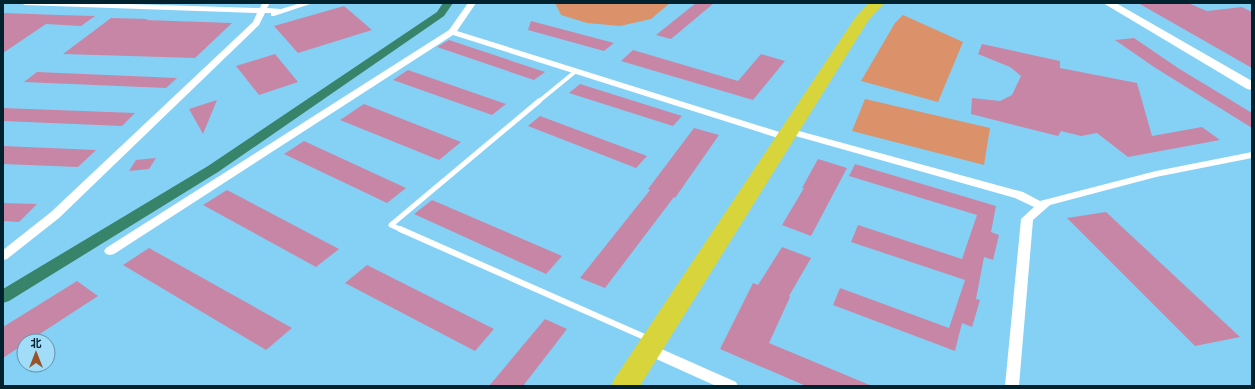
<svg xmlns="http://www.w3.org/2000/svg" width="1255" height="389" viewBox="0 0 1255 389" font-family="Barlow,'Noto Sans SC',sans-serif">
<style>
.green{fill:#db926a}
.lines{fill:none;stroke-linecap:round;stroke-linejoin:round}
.canal{fill:#38846b;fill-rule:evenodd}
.building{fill:#c886a6}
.lane-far2{stroke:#fff;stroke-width:4}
.lane-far1{stroke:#fff;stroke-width:5}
.lane{stroke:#fff;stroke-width:6}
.street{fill:#fff;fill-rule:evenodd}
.secondary{fill:#fff;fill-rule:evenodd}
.highway{fill:#d7d53b;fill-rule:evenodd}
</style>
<rect width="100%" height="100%" fill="#85d1f5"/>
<g class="green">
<path d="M555 3H670L651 19 620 26 587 23 561 15Z"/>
<path d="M903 15 963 42 938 102 861 81 895 23Z"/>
<path d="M865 99 990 128 984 165 852 131Z"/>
</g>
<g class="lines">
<path class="canal" d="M443 3H453L444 16 218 172 9 301 3 303V289L208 166 437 12Z"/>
</g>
<g class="building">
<path d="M696 3H714L671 39 656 35Z"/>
<path d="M1138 3H1188L1207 11 1242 7 1252 12V68Z"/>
<path d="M344 6 372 30 298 53 274 26Z"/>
<path d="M3 13 59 15 95 16 81 26 46 24 3 53Z"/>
<path d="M111 18 148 19 146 20 232 23 195 58 63 54Z"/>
<path d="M531 21 614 43 604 51 528 30Z"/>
<path d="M1134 38 1178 68 1252 113V128L1154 67 1115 40Z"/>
<path d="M449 40 545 72 534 80 437 47Z"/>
<path d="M982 44 1060 61V68L1137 83 1152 136 1202 127 1220 140 1128 157 1097 133 1081 136 1061 131 1058 136 971 114 972 98 1000 101 1012 95 1021 76 1010 67 978 54Z"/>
<path d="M633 50 738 81 761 54 785 61 753 100 621 61Z"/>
<path d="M275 54 298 82 259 95 236 66Z"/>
<path d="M408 70 506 104 492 115 393 80Z"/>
<path d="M37 72 177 78 166 88 24 82Z"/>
<path d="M580 84 682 116 673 126 569 93Z"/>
<path d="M217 100 203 134 189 109Z"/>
<path d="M364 104 461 142 439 160 340 120Z"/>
<path d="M3 108 135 113 122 126 3 121Z"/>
<path d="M540 116 647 156 636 168 528 126Z"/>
<path d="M694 128 719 135 675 198 674 197 605 288 580 278 650 190 648 189Z"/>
<path d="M304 141 406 188 387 203 284 154Z"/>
<path d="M3 146 96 150 78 167 3 164Z"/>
<path d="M156 158 149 169 129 171 136 160Z"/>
<path d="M818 159 847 168 811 236 782 225 804 188H802Z"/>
<path d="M855 164 996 206 991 232 999 235 993 260 984 257 976 299 980 300 972 327 962 323 955 351 833 305 840 288 949 328 965 280 851 242 858 225 962 259 977 215 849 176Z"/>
<path d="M227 190 339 249 316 267 203 205Z"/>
<path d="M432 200 562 256 546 274 414 214Z"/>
<path d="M3 203 37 204 19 222 3 221Z"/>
<path d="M1106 212 1240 337 1195 346 1067 218Z"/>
<path d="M782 247 811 258 789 296 790 297 769 343 872 386H806L720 349 753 283 758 285Z"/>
<path d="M149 248 292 328 266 350 123 265Z"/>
<path d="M367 265 494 329 475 351 345 283Z"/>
<path d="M77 281 98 296 29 341H24V344L3 358V327Z"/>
<path d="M545 319 567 329 523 386H489Z"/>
</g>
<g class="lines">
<path class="lane-far2" d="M538 102 576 71"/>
<path class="lane-far1" d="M402 230 391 225 539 101"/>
<path class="lane" d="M400 229 649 339"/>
<g class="street">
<path d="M21 3H97L260 8 262 3H270L267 8 281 9 301 3H313L274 16H271V13H265L259 25 59 218 7 259 3 260V250L51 212 253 22 257 13 25 5Z"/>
<path d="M468 3H476L457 31 789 135 790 137 785 140 781 139 453 35 114 254 110 255 106 254 104 251 106 248 449 30Z"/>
<path d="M788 128 1023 192 1040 201 1156 171 1252 152V158L1156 177 1050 205 1033 220 1019 386H1005L1021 219 1034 207 1015 198 785 133 783 131Z"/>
<path d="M648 343 736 382 738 386H716L643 353 641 349 643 345Z"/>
</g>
<path class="secondary" d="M1103 3H1116L1252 81V90L1247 89Z"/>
<path class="highway" d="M869 3H884L868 21 640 386H611L615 378 855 18Z"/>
</g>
<rect width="1255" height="389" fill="none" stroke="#00212e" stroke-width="8"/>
<g transform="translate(36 353)"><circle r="19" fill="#a1dcf9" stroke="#6191a8"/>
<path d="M0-3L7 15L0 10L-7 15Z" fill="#985228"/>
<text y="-6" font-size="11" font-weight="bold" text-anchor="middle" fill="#00212e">北</text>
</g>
</svg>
